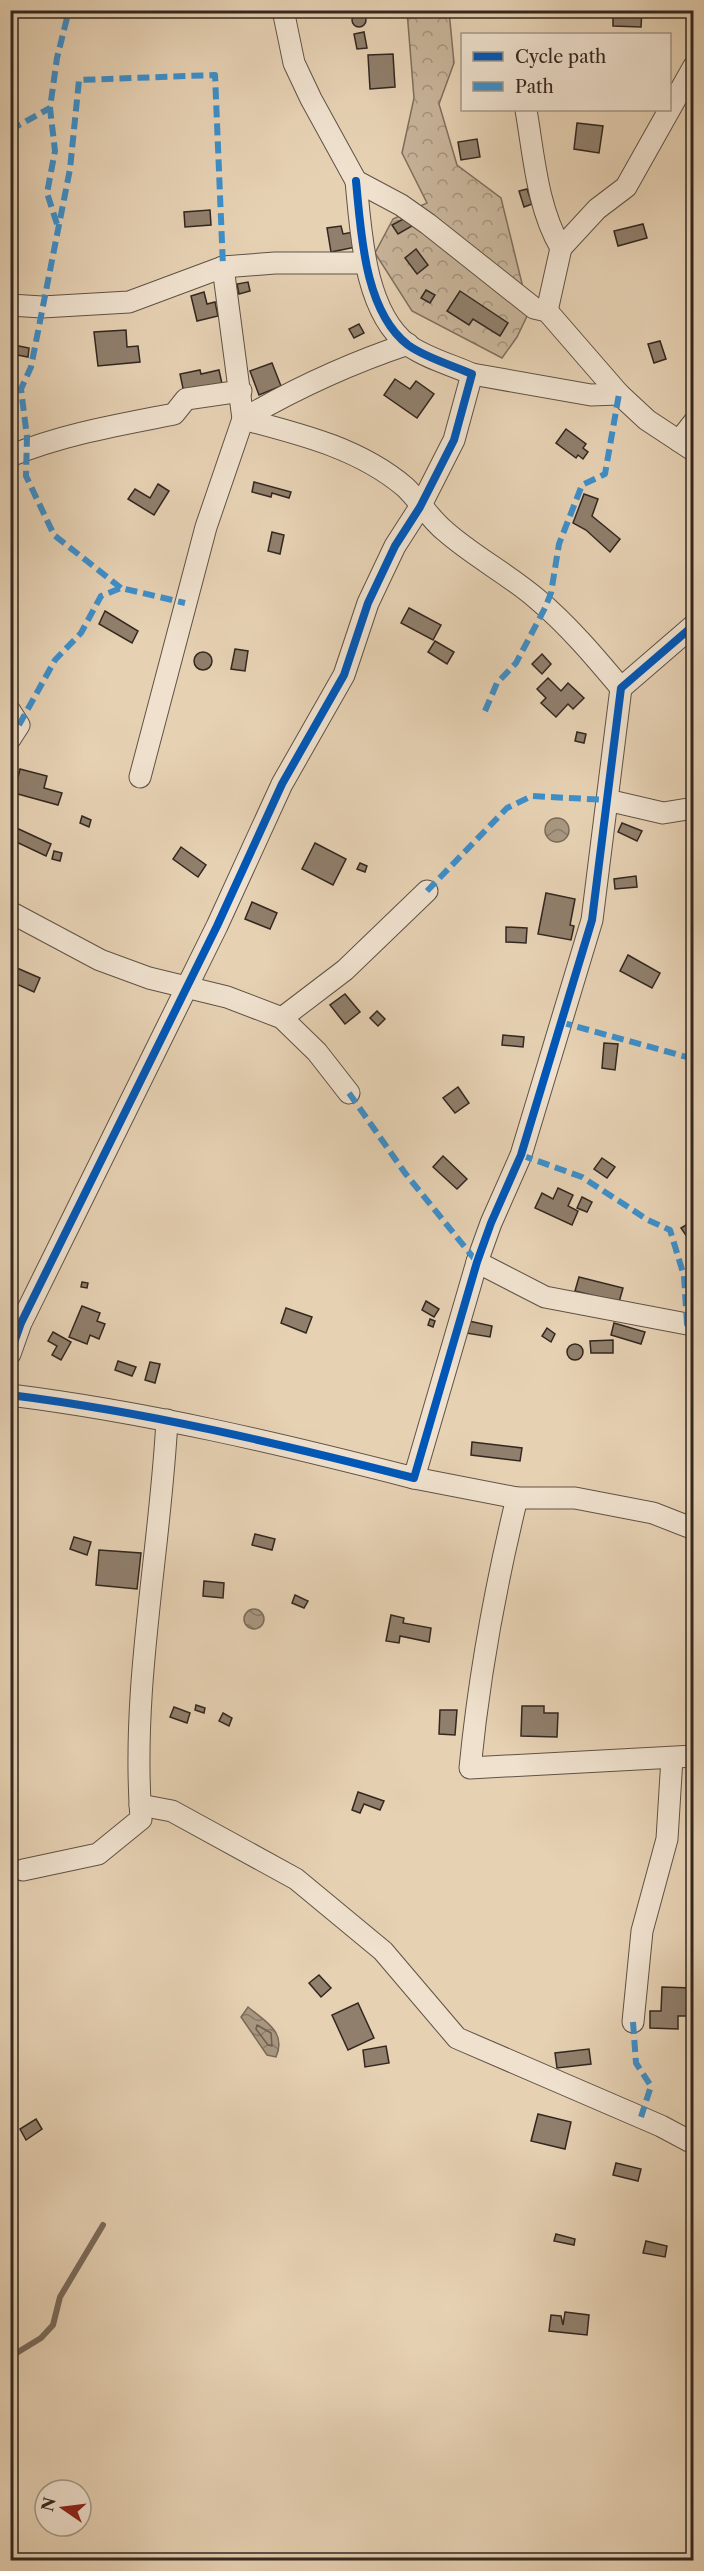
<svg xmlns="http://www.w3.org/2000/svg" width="704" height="2571" viewBox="0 0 704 2571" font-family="'Libre Caslon Text',serif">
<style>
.forest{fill:url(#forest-crowns);stroke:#7e6e5d;stroke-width:1.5}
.water{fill:url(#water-waves);stroke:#7a6a5a;stroke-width:1.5}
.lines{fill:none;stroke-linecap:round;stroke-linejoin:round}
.shore{stroke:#6e5f50;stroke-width:1.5}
.stream{stroke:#7a6a5a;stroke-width:6}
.building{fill:#907f6c;stroke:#332720;stroke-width:1.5}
.minor-casing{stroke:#605245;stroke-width:23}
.minor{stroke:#efe1ce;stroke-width:21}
.quiet{stroke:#3d8fca;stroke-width:6;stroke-dasharray:12 6;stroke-linecap:butt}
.cycleway-casing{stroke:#efe1ce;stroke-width:11}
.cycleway{stroke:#0057b8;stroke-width:8}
</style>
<defs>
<pattern id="forest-crowns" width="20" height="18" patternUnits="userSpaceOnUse" patternTransform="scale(1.5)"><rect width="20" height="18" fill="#c8b49a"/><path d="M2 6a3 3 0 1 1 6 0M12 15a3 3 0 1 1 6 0" fill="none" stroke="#a3927d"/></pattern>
<pattern id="water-waves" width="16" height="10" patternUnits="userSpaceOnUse" patternTransform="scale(1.5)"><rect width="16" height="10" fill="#a99781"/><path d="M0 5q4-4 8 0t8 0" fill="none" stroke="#8a7b69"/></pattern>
</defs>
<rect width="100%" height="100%" fill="#e6d1b3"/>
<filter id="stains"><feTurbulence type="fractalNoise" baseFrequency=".00333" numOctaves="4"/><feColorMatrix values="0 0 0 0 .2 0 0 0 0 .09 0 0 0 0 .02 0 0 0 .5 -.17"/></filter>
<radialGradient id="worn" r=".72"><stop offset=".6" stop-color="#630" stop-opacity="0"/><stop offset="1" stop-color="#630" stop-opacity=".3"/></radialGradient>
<path class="forest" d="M407 11H449L454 63 439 104 457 165 501 198 529 312 517 337 502 358 412 311 375 253 393 219 427 203 402 153 414 98Z"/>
<g class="water">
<circle cx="557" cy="830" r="12"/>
<circle cx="254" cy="1619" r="10"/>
<path d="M248 2007C265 2021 287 2032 276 2057L267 2055 241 2017Z"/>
</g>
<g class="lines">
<path class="shore" d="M257 2025 271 2033 272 2046 268 2045 256 2029Z"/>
<path class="stream" d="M10 2357 41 2338 53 2325 60 2297 103 2225"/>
</g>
<g class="building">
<path d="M613 10H642L641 27 613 26Z"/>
<circle cx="359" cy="20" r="7"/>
<path d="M364 32 367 48 357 49 354 34Z"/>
<path d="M393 54 395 87 370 89 368 55Z"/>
<path d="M577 123 603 126 599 153 574 149Z"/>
<path d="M477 139 480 157 461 160 458 142Z"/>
<path d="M527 189 532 204 524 207 519 191Z"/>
<path d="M210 210 211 225 185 227 184 212Z"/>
<path d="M407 217 412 226 398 234 392 225Z"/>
<path d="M643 224 647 238 618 246 614 231Z"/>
<path d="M341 226 343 234 354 232 356 247 331 252 327 228Z"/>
<path d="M416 249 428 265 417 274 405 258Z"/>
<path d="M248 282 250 291 239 294 237 284Z"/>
<path d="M426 290 435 295 430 303 421 298Z"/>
<path d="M460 291 508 323 500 336 473 319 469 325 447 311Z"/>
<path d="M204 292 207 304 215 302 218 316 197 321 191 296Z"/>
<path d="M359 324 364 333 354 338 349 329Z"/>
<path d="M126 330 127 347 138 346 140 362 98 366 94 332Z"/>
<path d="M660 341 666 359 654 363 648 344Z"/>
<path d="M14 345 29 348 28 357 12 354Z"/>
<path d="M272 363 281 386 259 395 250 371Z"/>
<path d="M200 370 201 374 219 370 222 384 184 393 180 374Z"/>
<path d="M395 379 410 389 416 381 434 394 417 418 384 395Z"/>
<path d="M566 429 586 444 583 448 588 452 583 459 578 455 576 458 556 443Z"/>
<path d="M254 482 291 492 289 498 272 493 271 497 252 492Z"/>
<path d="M158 484 169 491 154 515 128 499 135 489 150 498Z"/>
<path d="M584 494 598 499 592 516 620 539 610 552 586 530 573 523Z"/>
<path d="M272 532 284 535 280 554 268 551Z"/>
<path d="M409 608 441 625 433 640 401 623Z"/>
<path d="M105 611 138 631 132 643 99 624Z"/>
<path d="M435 641 454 652 447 664 428 652Z"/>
<path d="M235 649 248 651 245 671 231 669Z"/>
<circle cx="203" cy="661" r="9"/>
<path d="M542 654 551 664 542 674 532 664Z"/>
<path d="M548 678 561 691 568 683 584 698 573 709 568 704 556 717 541 703 546 698 537 689Z"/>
<path d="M577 732 586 734 584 743 575 741Z"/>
<path d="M20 769 47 776 44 788 62 793 58 805 14 793Z"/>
<path d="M82 816 91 820 89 827 80 823Z"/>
<path d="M622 823 642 831 637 841 618 832Z"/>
<path d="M10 825 51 844 46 856 10 839Z"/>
<path d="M315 843 346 859 333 885 302 869Z"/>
<path d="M181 847 206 865 198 877 173 859Z"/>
<path d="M54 851 62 853 60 861 52 859Z"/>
<path d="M360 863 367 866 365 872 357 869Z"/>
<path d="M636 876 637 887 615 889 614 879Z"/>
<path d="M546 893 575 899 570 925 574 926 571 940 538 934Z"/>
<path d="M252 902 277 913 270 929 245 919Z"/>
<path d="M506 927 527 928 526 943 506 942Z"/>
<path d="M628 955 660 973 652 988 620 971Z"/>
<path d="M10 965 40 978 34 992 10 981Z"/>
<path d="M345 994 360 1012 345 1024 330 1005Z"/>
<path d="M377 1011 385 1019 378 1026 370 1018Z"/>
<path d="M503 1035 524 1037 523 1047 502 1045Z"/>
<path d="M604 1043 618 1044 615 1070 602 1068Z"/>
<path d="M458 1087 469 1103 455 1113 443 1098Z"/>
<path d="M443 1156 467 1179 457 1189 433 1167Z"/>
<path d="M602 1158 615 1167 607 1178 594 1169Z"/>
<path d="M558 1188 573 1195 568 1206 578 1211 572 1225 535 1208 542 1193 553 1199Z"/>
<path d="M582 1197 592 1202 587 1212 577 1208Z"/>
<path d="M694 1220V1247L681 1228Z"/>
<path d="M579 1277 623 1288 619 1302 575 1291Z"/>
<path d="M82 1282 88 1283 87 1288 81 1287Z"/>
<path d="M426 1301 439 1309 434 1317 422 1310Z"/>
<path d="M82 1306 100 1313 97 1321 105 1324 99 1339 90 1335 87 1344 69 1337Z"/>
<path d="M286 1308 312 1317 306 1333 281 1323Z"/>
<path d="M430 1319 435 1321 433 1327 428 1325Z"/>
<path d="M469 1321 492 1326 490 1337 466 1333Z"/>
<path d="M614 1323 645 1332 641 1344 611 1335Z"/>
<path d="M547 1328 555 1334 551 1342 542 1336Z"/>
<path d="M53 1332 71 1342 61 1360 52 1355 57 1346 48 1341Z"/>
<path d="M613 1340V1353H591L590 1341Z"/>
<circle cx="575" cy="1352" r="8"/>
<path d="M118 1361 136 1367 132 1376 115 1370Z"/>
<path d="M150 1362 160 1364 155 1383 145 1380Z"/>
<path d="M472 1442 522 1448 520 1461 471 1455Z"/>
<path d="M10 1512 16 1515 11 1528H10Z"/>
<path d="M255 1534 275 1539 272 1550 252 1545Z"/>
<path d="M74 1537 91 1542 87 1555 70 1549Z"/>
<path d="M99 1550 141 1553 137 1589 96 1585Z"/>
<path d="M204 1581 224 1583 223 1598 203 1596Z"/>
<path d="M295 1595 308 1601 304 1608 292 1603Z"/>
<path d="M391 1615 404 1618 403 1623 431 1628 429 1642 400 1636 399 1643 386 1641Z"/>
<path d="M196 1705 205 1708 204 1713 195 1710Z"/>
<path d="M522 1706H544V1713H558L557 1737 521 1736Z"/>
<path d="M174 1707 190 1713 187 1723 170 1717Z"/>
<path d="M440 1710H457L455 1735 439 1734Z"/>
<path d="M223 1713 232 1718 229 1726 219 1721Z"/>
<path d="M358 1792 384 1801 380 1810 364 1804 360 1813 352 1810Z"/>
<path d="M319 1975 331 1988 321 1997 309 1983Z"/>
<path d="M662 1987 692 1988 694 2016H678V2029L650 2028V2011H661Z"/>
<path d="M358 2003 374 2038 348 2050 332 2015Z"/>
<path d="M386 2046 389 2063 365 2067 363 2050Z"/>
<path d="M589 2049 591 2064 557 2068 555 2053Z"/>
<path d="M538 2114 571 2122 565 2149 531 2141Z"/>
<path d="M36 2119 42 2129 26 2140 20 2129Z"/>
<path d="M616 2163 641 2169 638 2181 613 2175Z"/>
<path d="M556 2234 575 2239 574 2245 554 2241Z"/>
<path d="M646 2241 667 2246 665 2257 643 2253Z"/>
<path d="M565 2312 589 2315 587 2335 549 2331 551 2315 561 2316 563 2325Z"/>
</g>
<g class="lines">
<g class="minor-casing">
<g id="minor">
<path d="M283 10 294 63 311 99 356 181 401 205 428 224 534 308 547 311 619 394"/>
<path d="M526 110C534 156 537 207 561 248"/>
<path d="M10 305 42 307 129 302 223 267 275 263H365"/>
<path d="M547 311 561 248 597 209 626 187 694 66"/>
<path d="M408 344C348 364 298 387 243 419 300 434 359 448 405 487 418 499 430 519 445 531 473 556 508 574 537 599 568 625 595 657 621 688"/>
<path d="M472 374 591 395 619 394 647 420 694 451"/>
<path d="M679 441 694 422"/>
<path d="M10 456C64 434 118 425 174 414L186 399 241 391"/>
<path d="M10 711 19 725 10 739"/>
<path d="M140 777 206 527 243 419 223 267"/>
<path d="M607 800 663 813 694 808"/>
<path d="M10 912 100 960 149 978 227 997 282 1018 317 1052 349 1093"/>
<path d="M282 1018 345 970 427 891"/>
<path d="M477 1262 545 1297 687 1324"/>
<path d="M10 1354 21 1323 217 926 282 784 344 675 368 603 395 546 420 507 454 440 472 374C452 365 426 358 408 345 364 311 361 232 356 181"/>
<path d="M10 1395C147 1412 281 1444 414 1478L477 1262 491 1223 521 1155 592 920 621 688 694 625"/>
<path d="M414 1478 517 1498H575L653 1513 694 1529"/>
<path d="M517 1498C495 1588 479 1676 470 1768L694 1756"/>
<path d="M140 1805 172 1811 296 1879 383 1951 457 2038 661 2126 691 2142"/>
<path d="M23 1870 98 1854 141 1819C131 1685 160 1554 167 1420"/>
<path d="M633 2022 642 1931 667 1839 672 1758"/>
</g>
</g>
<use href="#minor" class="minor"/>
<g class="quiet">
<path d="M10 130 50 108"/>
<path d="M57 224 47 193 55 151 50 108 57 58 69 10"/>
<path d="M121 588 54 535 26 476 27 437 21 389 31 367 70 169 79 80 215 75 223 267"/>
<path d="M485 711 497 683 516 663 545 608 551 593 559 544 582 485 605 474 619 394"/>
<path d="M19 725 55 660 81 633 101 596 121 588 185 603"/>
<path d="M427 891 507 808 532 796 607 800"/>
<path d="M560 1022 694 1059"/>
<path d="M349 1093 405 1173 477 1262"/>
<path d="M521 1155 582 1177 648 1220 670 1230 684 1276 687 1324 694 1325"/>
<path d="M633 2022 636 2063 651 2086 641 2117"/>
</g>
<g class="cycleway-casing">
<g id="cycleway">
<path d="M10 1354 21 1323 217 926 282 784 344 675 368 603 395 546 420 507 454 440 472 374C452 365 426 358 408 345 364 311 361 232 356 181"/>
<path d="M10 1395C147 1412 281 1444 414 1478L477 1262 491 1223 521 1155 592 920 621 688 694 625"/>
</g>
</g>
<use href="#cycleway" class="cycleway"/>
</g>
<rect width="704" height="2571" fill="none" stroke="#e6d1b3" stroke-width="36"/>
<rect x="12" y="12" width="680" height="2547" fill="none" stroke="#332720" stroke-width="3"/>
<rect x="18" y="18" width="668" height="2535" fill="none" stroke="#332720" stroke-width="1.5"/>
<rect x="461" y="33" width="210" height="78" fill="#efe1ce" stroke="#a49788" stroke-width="1.5"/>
<rect x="473" y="52" width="30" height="9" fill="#0057b8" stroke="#a49788" stroke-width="1.5"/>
<text x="515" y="63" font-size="18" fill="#332720">Cycle path</text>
<rect x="473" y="82" width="30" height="9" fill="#3d8fca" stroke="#a49788" stroke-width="1.5"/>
<text x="515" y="93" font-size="18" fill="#332720">Path</text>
<g transform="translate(63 2508) rotate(284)"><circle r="28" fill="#efe1ce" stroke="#a49788" stroke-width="1.5"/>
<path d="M0-4.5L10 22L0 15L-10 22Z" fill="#8f2418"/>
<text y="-9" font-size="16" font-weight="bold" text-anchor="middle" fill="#332720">N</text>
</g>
<rect width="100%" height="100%" filter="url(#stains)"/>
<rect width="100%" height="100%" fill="url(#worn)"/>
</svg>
